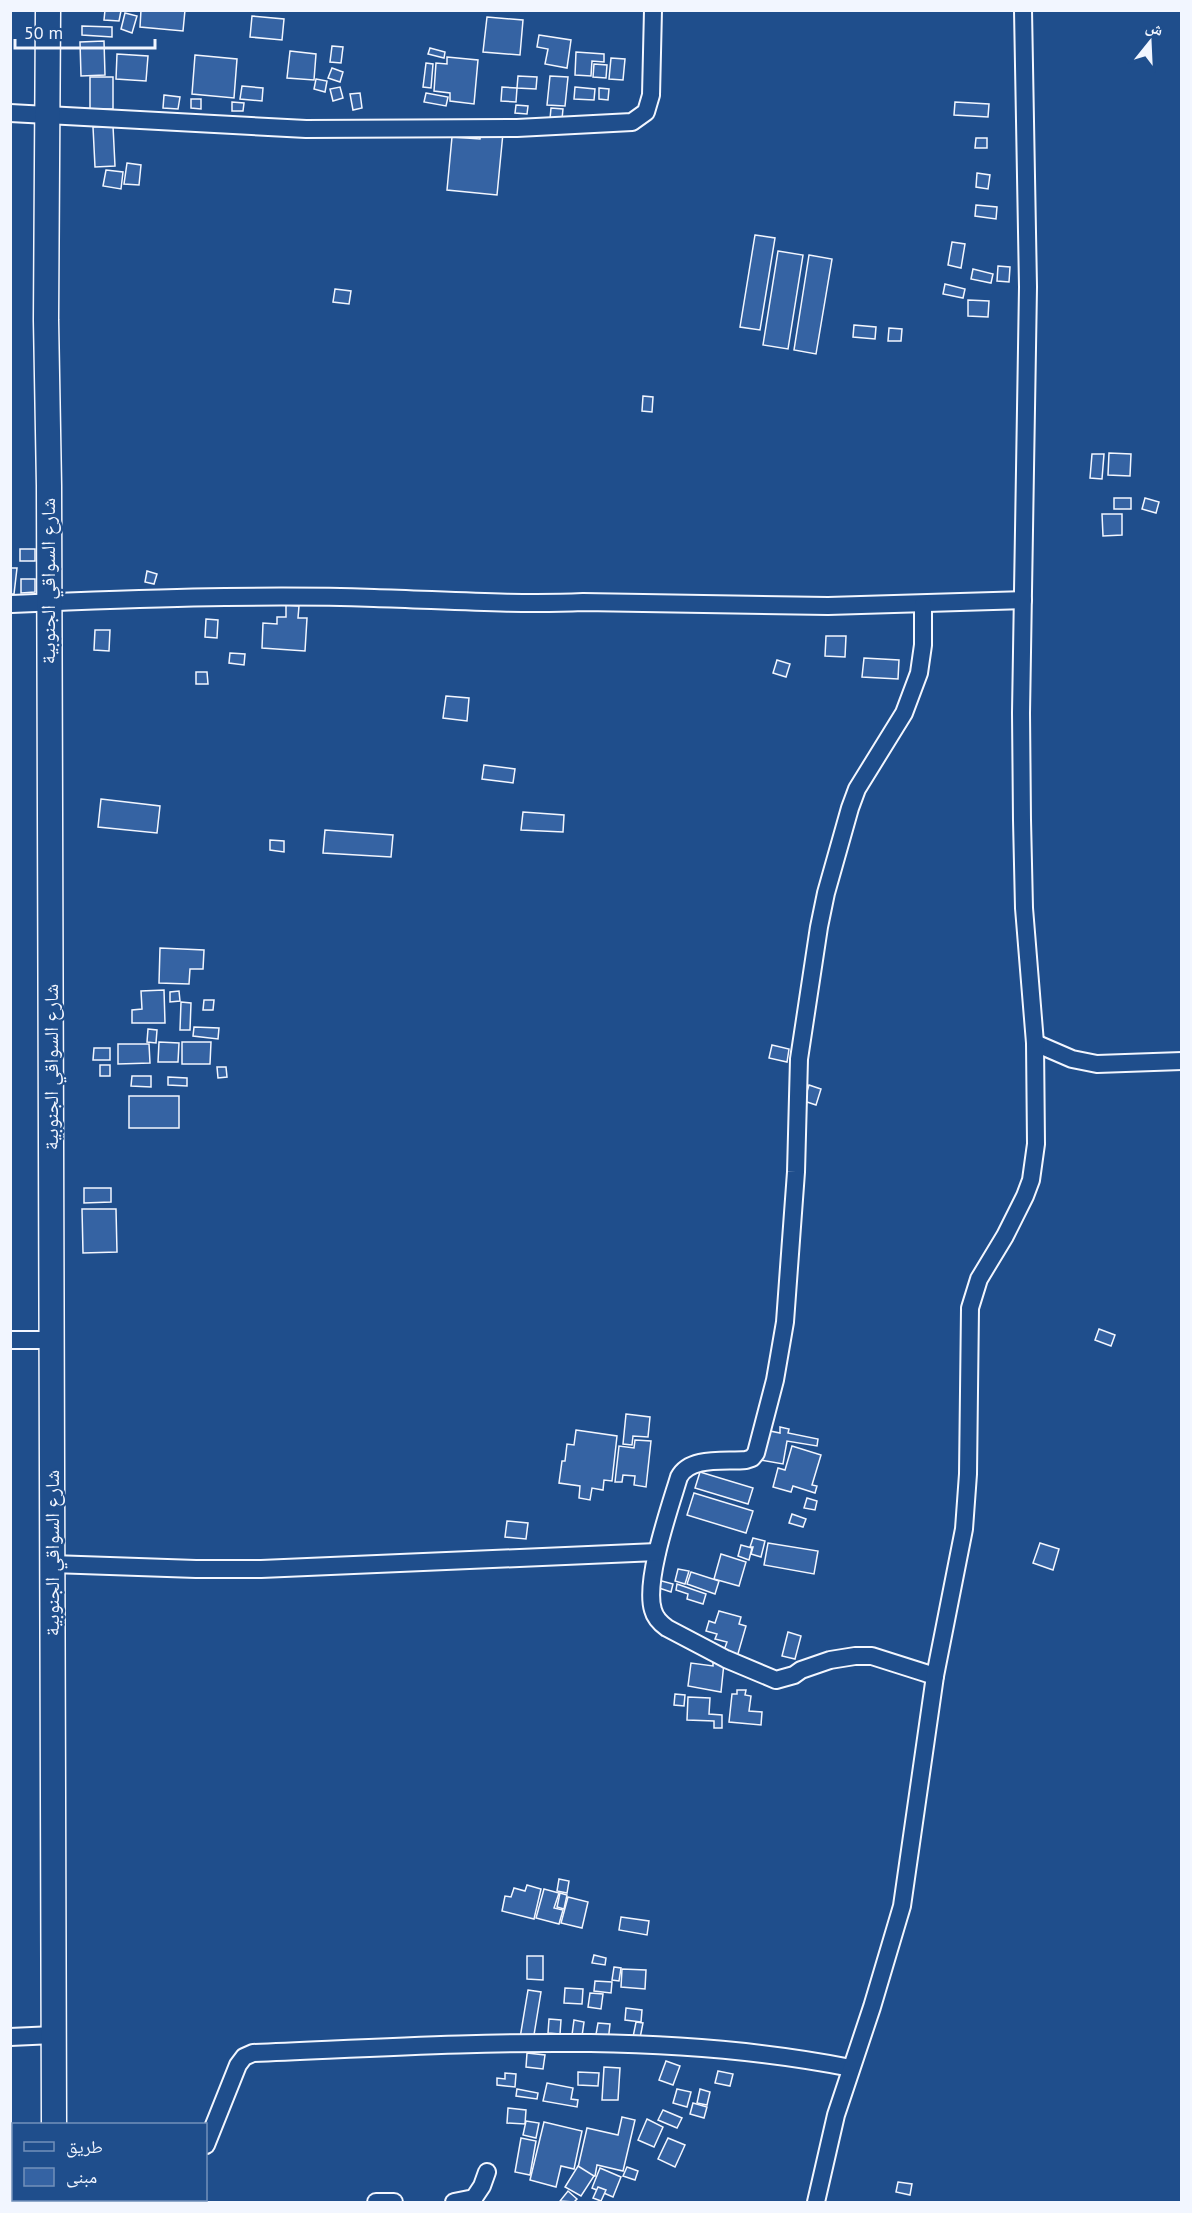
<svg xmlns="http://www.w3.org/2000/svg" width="1192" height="2213" viewBox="0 0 1192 2213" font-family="'PT Sans','Noto Naskh Arabic',sans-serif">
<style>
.building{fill:#3563a3;stroke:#f2f6ff;stroke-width:1.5}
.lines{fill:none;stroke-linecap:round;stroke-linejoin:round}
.street-casing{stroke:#f2f6ff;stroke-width:20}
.secondary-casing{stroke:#f2f6ff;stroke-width:27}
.street{stroke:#1f4e8c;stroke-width:16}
.secondary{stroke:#1f4e8c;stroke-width:24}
.labels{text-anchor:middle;stroke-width:4.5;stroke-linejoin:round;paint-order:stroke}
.street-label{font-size:20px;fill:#f2f6ff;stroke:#1f4e8c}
</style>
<rect width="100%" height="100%" fill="#1f4e8c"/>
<g class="building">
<path d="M105 10 121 11 119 21 104 20Z"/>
<path d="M141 10H185L183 31 140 27Z"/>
<path d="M125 13 137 16 132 33 121 29Z"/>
<path d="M252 16 284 19 282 40 250 37Z"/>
<path d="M487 17 523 20 520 55 483 52Z"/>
<path d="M82 26 112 27V37L82 35Z"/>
<path d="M539 35 571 40 567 68 545 64 548 49 537 47Z"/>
<path d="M104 41 105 75 81 76 80 42Z"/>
<path d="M332 46 343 47 341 63 330 62Z"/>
<path d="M430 48 445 52 444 58 428 54Z"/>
<path d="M290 51 316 54 314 80 287 78Z"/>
<path d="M576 52 604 54V62L592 61 591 76 575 75Z"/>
<path d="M117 54 148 56 146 81 116 79Z"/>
<path d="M195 55 237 59 234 98 192 94Z"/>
<path d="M447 57 478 60 474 104 450 101V93L434 91 436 63 447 64Z"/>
<path d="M611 58 625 59 623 80 609 79Z"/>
<path d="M426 63 433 64 431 88 423 87Z"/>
<path d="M594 64 607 65 606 78 593 77Z"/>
<path d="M332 68 343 72 340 82 328 78Z"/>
<path d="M518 76 537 77 536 89 517 88Z"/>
<path d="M550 76 568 77 565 106 547 105Z"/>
<rect x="90" y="77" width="23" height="32"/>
<path d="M316 79 327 81 325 92 314 89Z"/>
<path d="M242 86 263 88 262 101 240 99Z"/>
<path d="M340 87 343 98 333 101 330 89Z"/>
<path d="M502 87 517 88 516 102 501 101Z"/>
<path d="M575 87 595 89 594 100 574 99Z"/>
<path d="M599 88 609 89 608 100 599 99Z"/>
<path d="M360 93 362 108 353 110 350 94Z"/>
<path d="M426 93 448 97 446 106 424 102Z"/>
<path d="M164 95 180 97 178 109 163 108Z"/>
<path d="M191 99H201V109L191 108Z"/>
<path d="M232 102 244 103 243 111H232Z"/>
<path d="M955 102 989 104 988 117 954 115Z"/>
<path d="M516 105 528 106 527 114 515 113Z"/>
<path d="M551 108 563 109 562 119H550Z"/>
<path d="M113 126 115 166 95 167 93 127Z"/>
<path d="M481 130 503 133 497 195 447 190 452 137 480 139Z"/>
<path d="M976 138H987V148H975Z"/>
<path d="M127 163 141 165 139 185 124 184Z"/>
<path d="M106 170 123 172 121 189 103 186Z"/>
<path d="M977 173 990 175 988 189 976 187Z"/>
<path d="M976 205 997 207 996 219 975 216Z"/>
<path d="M755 235 775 238 760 330 740 327Z"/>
<path d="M952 242 965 244 961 268 948 265Z"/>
<path d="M778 251 803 255 788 349 763 345Z"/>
<path d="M809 255 832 259 816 354 794 350Z"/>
<path d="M998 266 1010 267 1009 282 997 281Z"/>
<path d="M973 269 993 274 991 283 971 279Z"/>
<path d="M945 284 965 289 963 298 943 294Z"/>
<path d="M335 289 351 291 349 304 333 302Z"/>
<path d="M968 300 989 301 988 317 968 316Z"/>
<path d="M854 325 876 327 875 339 853 337Z"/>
<path d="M889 328 902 329 901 341H888Z"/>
<path d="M643 396 653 397 652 412 642 411Z"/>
<path d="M1109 453 1131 454 1130 476 1108 475Z"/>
<path d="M1092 454H1104L1102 479 1090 478Z"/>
<rect x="1114" y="498" width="17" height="11"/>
<path d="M1145 498 1159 502 1156 513 1142 509Z"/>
<path d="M1102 514H1122V535L1103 536Z"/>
<rect x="20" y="549" width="15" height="12"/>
<path d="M10 568H17L14 594H10Z"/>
<path d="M147 571 157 574 154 584 145 582Z"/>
<path d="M21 579H35V592L21 593Z"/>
<path d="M286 605 299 606 298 618H307L305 651 262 648 263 623 277 624V617H286Z"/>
<path d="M206 619 218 620 217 638 205 637Z"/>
<path d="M95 630H110L109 651 94 650Z"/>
<path d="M826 636H846L845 657 825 656Z"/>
<path d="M230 653 245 654 244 665 229 663Z"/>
<path d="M864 658 899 660 898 679 862 677Z"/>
<path d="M777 660 790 664 786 677 773 673Z"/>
<path d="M196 672H207L208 684H196Z"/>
<path d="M446 696 469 698 467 721 443 718Z"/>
<path d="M484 765 515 769 513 783 482 779Z"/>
<path d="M101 799 160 806 157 833 98 827Z"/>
<path d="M523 812 564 815 563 832 521 830Z"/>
<path d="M325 830 393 835 391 857 323 853Z"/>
<path d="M270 840 284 841V852L270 850Z"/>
<path d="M160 948 204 950 203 969H190L189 984 159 983Z"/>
<path d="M164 990 165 1023H132V1010L142 1009 141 991Z"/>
<path d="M179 991 180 1001 170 1002V992Z"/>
<path d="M204 1000H214L213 1010H203Z"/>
<path d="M181 1002 191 1003 190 1030H180Z"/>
<path d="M194 1027 219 1028 218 1039 193 1036Z"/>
<path d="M148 1029 157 1030 156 1043 147 1042Z"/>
<path d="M159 1042 179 1043 178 1062H158Z"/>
<path d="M182 1042H211L210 1064H182Z"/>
<path d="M118 1044H149L150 1063 118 1064Z"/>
<path d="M772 1045 789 1049 787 1062 769 1058Z"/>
<path d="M94 1048H110V1060H93Z"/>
<rect x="100" y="1065" width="10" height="11"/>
<path d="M217 1067H226L227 1077 218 1078Z"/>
<path d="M132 1076H151V1087L131 1086Z"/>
<path d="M168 1077 187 1078V1086L168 1085Z"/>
<path d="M809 1085 821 1089 816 1105 804 1101Z"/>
<rect x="129" y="1096" width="50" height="32"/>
<path d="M84 1188H111V1202L84 1203Z"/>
<path d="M82 1209H116L117 1252 83 1253Z"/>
<path d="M1099 1329 1115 1335 1111 1346 1095 1340Z"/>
<path d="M626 1414 650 1417 648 1437 633 1436 632 1445 623 1444Z"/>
<path d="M780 1427 789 1429 788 1433 818 1439 817 1446 787 1441 783 1464 760 1460 765 1430 780 1433Z"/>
<path d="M576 1430 617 1436 612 1481 604 1480 603 1490 592 1488 590 1500 579 1498 580 1486 559 1483 562 1461H565L567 1444 574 1445Z"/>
<path d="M635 1440 651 1441 646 1487 634 1485 635 1476 623 1475 622 1482H615L619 1446 634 1448Z"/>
<path d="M792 1446 821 1455 812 1485 817 1486 815 1493 793 1486 791 1492 773 1487 778 1468 785 1470Z"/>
<path d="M700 1472 753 1488 748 1504 695 1488Z"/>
<path d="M694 1493 753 1511 746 1533 687 1515Z"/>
<path d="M807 1498 817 1501 815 1510 804 1508Z"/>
<path d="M792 1514 806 1519 803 1527 789 1523Z"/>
<path d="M507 1521 528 1523 526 1539 505 1537Z"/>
<path d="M753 1538 765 1541 761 1557 751 1554 753 1547H750Z"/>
<path d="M768 1543 818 1551 814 1574 764 1565Z"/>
<path d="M1040 1543 1059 1549 1053 1570 1033 1563Z"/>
<path d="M741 1545 752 1548 749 1560 738 1556Z"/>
<path d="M721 1554 746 1562 739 1586 714 1579Z"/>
<path d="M678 1569 689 1571 685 1584 675 1581Z"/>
<path d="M691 1572 719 1581 715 1594 687 1584Z"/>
<path d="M658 1580 673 1584 671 1592 656 1587Z"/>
<path d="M677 1584 706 1594 703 1604 687 1599 688 1594 676 1590Z"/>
<path d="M719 1611 741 1617 739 1624 746 1626 737 1657 723 1653 727 1642 715 1639 717 1634 706 1631 709 1621 715 1623Z"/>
<path d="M788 1632 801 1636 795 1659 782 1656Z"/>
<path d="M713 1662 724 1663 721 1692 688 1686 691 1663 713 1666Z"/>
<path d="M737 1690H746L745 1695 751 1696 749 1711 762 1712 761 1725 729 1722 732 1694H737Z"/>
<path d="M675 1694 685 1695 684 1706 674 1705Z"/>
<path d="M688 1697 710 1698 709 1714 722 1715V1728H714V1721L687 1720Z"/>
<path d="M559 1879 569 1881 567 1893 557 1891Z"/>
<path d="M527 1885 541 1889 534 1919 502 1911 505 1896 511 1897 514 1888 525 1891Z"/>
<path d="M544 1889 559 1893 554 1908 563 1910 559 1924 536 1918Z"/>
<path d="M560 1893 567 1895 564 1909 557 1907Z"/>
<path d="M568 1897 588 1902 582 1928 561 1923Z"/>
<path d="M621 1917 649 1921 647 1935 619 1930Z"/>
<path d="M594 1955 606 1958 605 1965 592 1963Z"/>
<path d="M527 1956H543V1980L527 1979Z"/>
<path d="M614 1967 621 1968 619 1981 612 1980Z"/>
<path d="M622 1969 646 1970 645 1989 621 1987Z"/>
<path d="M595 1981 612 1982 611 1993 594 1991Z"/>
<path d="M565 1988 583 1989 582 2004 564 2003Z"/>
<path d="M528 1990 541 1992 533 2041 520 2038Z"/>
<path d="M590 1993 603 1994 601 2009 588 2007Z"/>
<path d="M626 2008 642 2010 641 2022 625 2020Z"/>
<path d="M549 2019 561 2020 560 2034 548 2033Z"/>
<path d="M574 2020 584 2022 582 2036 572 2035Z"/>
<path d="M636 2022 643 2023 640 2038 633 2037Z"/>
<path d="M598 2023 610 2024 608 2042 595 2040Z"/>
<path d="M527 2053 545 2055 543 2069 526 2067Z"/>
<path d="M666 2061 680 2066 673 2085 659 2080Z"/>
<path d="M604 2067 620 2068 618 2100H602Z"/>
<path d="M718 2071 733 2074 730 2086 715 2083Z"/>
<path d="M578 2072 599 2073 598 2086 578 2085Z"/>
<path d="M505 2073 516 2074 515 2087 497 2085V2078L505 2079Z"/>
<path d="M547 2083 573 2088 571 2099 578 2100 577 2107 543 2101Z"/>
<path d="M517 2089 538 2093 537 2099 516 2096Z"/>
<path d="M677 2089 691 2092 687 2107 673 2103Z"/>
<path d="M700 2089 710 2092 707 2105 697 2103Z"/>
<path d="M693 2103 707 2107 704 2118 690 2114Z"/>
<path d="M508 2108 526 2110 525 2124 507 2123Z"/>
<path d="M663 2110 682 2118 677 2128 658 2120Z"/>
<path d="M622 2117 635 2120 623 2171 597 2165 595 2176 577 2172 587 2128 618 2135Z"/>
<path d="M647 2119 663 2127 654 2147 638 2140Z"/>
<path d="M526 2121 539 2123 536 2138 523 2135Z"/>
<path d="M544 2122 582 2131 574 2169 561 2166 556 2187 530 2180Z"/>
<path d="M521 2138 536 2141 530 2175 515 2172Z"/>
<path d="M668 2138 685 2145 675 2167 658 2159Z"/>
<path d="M578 2166 594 2176 581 2196 565 2187Z"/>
<path d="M627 2167 638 2171 635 2180 623 2176Z"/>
<path d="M600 2168 621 2177 613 2197 592 2188Z"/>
<path d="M898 2182 912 2184 910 2195 896 2192Z"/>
<path d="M598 2187 606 2190 601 2201 593 2198Z"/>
<path d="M568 2191 577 2199 574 2202 560 2201Z"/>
</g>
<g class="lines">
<g class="street-casing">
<g id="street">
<path d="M10 113 306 129 517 128 632 122 646 112 651 95 653 10"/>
<path d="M10 604C132 599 253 594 374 598 444 600 513 605 583 602L828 606 1023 600"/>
<path d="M923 604V645L919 673 904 713 857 789 850 808 826 893 819 927 799 1059 796 1172 785 1322 775 1380 756 1453 752 1458 746 1460C725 1462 690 1456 679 1477 670 1507 644 1581 653 1610 655 1618 660 1623 667 1628L726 1659 776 1680 794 1675 801 1670 830 1660 855 1656H872L935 1676"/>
<path d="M1035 1043 1072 1059 1097 1064 1182 1061"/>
<path d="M10 1340H52"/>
<path d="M52 1564 196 1569H261L657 1552"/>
<path d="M10 2037 54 2035"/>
<path d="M206 2145 238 2065 244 2057 253 2053C452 2045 654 2029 851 2068"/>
<path d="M376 2202H394"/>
<path d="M454 2202 474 2198 482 2186 487 2172"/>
<path d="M816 2202 836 2115 872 2007 902 1906 935 1676 964 1529 968 1474 970 1308 979 1279 1005 1236 1025 1196 1031 1180 1036 1144 1035 1043 1024 908 1022 820 1021 713 1028 287 1023 10"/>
</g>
</g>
<g class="secondary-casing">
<g id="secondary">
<path d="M48 10 46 320 49 486 54 2124"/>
<path d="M54 2200V2202"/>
</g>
</g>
<use href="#street" class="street"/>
<use href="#secondary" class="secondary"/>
</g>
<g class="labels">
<g class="street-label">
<text transform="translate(48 581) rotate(-90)" y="7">شارع السواقي الجنوبية</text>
<text transform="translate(51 1067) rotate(-90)" y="7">شارع السواقي الجنوبية</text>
<text transform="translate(52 1553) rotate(-90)" y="7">شارع السواقي الجنوبية</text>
</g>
</g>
<rect width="1192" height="2213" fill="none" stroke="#f2f6ff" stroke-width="24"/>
<rect x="12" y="2123" width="195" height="78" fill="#1f4e8c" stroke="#7391ba" stroke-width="1.5"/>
<rect x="24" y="2142" width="30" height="9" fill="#1f4e8c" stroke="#7391ba" stroke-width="1.5"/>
<text x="66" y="2153" font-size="18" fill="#f2f6ff">طريق</text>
<rect x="24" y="2168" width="30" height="18" fill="#3563a3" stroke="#7391ba" stroke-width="1.5"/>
<text x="66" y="2183" font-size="18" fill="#f2f6ff">مبنى</text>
<g transform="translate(1150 42) rotate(18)" stroke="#1f4e8c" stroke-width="4.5" paint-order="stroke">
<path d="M0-4.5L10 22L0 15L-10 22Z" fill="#f2f6ff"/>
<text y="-9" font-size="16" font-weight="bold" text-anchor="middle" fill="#f2f6ff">ش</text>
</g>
<path d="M15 39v9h140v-9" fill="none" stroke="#f2f6ff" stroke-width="3"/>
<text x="24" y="39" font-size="18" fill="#f2f6ff" stroke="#1f4e8c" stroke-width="4.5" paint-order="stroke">50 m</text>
</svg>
